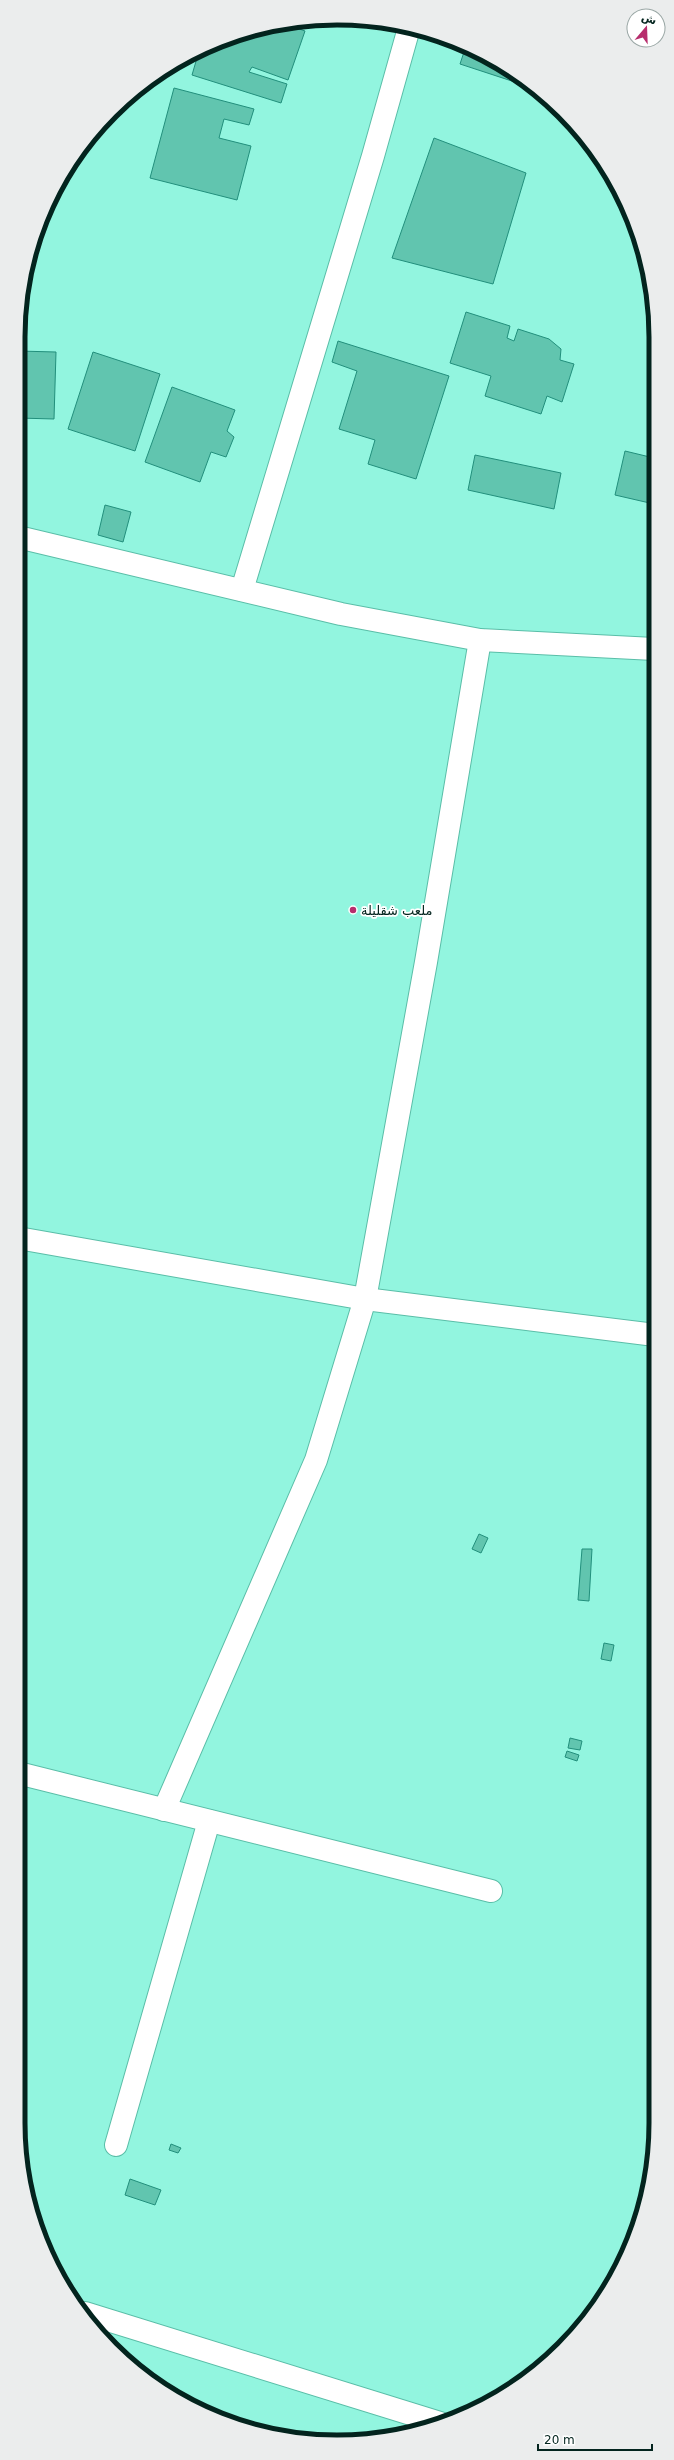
<svg xmlns="http://www.w3.org/2000/svg" width="674" height="2460" viewBox="0 0 674 2460" font-family="'DejaVu Sans','Noto Naskh Arabic',sans-serif">
<style>
.building{fill:#61c5af;stroke:#228f7c}
.lines{fill:none;stroke-linecap:round;stroke-linejoin:round}
.minor-casing{stroke:#5abea8;stroke-width:24}
.minor{stroke:#fff;stroke-width:22}
.poi-dot{fill:#b72e6d;stroke:#fff;stroke-width:1.5}
.labels{text-anchor:middle;stroke-width:3.5;stroke-linejoin:round;paint-order:stroke}
.poi-label{font-size:13px;fill:#03241e;stroke:#fff;text-anchor:start}
.rim{fill:none;stroke:#03241e;stroke-width:5}
</style>
<rect width="100%" height="100%" fill="#92f5df"/>
<g class="building">
<path d="M283 23 305 31 288 80 252 67 249 72 287 84 281 103 192 75 199 51 215 42Z"/>
<path d="M465 49 496 61 524 85 460 64Z"/>
<path d="M174 88 254 109 249 125 224 119 219 138 251 146 237 200 150 178Z"/>
<path d="M434 138 526 173 493 284 392 258Z"/>
<path d="M466 312 510 326 507 338 514 341 518 329 549 339 561 349 560 360 574 364 562 402 547 396 541 414 485 396 491 376 450 363Z"/>
<path d="M338 341 449 376 416 479 368 464 375 440 339 429 357 371 332 362Z"/>
<path d="M18 351 56 352 54 419 18 418Z"/>
<path d="M93 352 160 374 135 451 68 429Z"/>
<path d="M172 387 235 410 227 431 234 437 226 457 211 452 200 482 145 462Z"/>
<path d="M625 451 654 458V504L615 495Z"/>
<path d="M475 455 561 473 554 509 468 490Z"/>
<path d="M105 505 131 512 123 542 98 535Z"/>
<path d="M479 1534 488 1538 481 1553 472 1549Z"/>
<path d="M582 1549H592L589 1601 578 1600Z"/>
<path d="M604 1643 614 1645 611 1661 601 1659Z"/>
<path d="M570 1738 582 1741 580 1750 568 1748Z"/>
<path d="M567 1751 579 1755 577 1761 565 1757Z"/>
<path d="M171 2144 181 2148 178 2153 169 2150Z"/>
<path d="M130 2179 161 2190 155 2205 125 2195Z"/>
</g>
<g class="lines">
<g class="minor-casing">
<g id="minor">
<path d="M18 537 341 614 480 640 654 649"/>
<path d="M242 590 373 156 409 28"/>
<path d="M18 1238 365 1299 655 1335"/>
<path d="M18 1773 491 1891"/>
<path d="M164 1810 316 1460 365 1299 426 962 480 640"/>
<path d="M116 2145 209 1821"/>
<path d="M85 2313 440 2423"/>
</g>
</g>
<use href="#minor" class="minor"/>
</g>
<circle class="poi-dot" cx="353" cy="910" r="4"/>
<g class="labels">
<g class="poi-label">
<text x="361" y="915">ملعب شقليلة</text>
</g>
</g>
<path d="M0 0H674V2460H0ZM337 25H337A312 312 0 0 1 649 337V2123A312 312 0 0 1 337 2435H337A312 312 0 0 1 25 2123V337A312 312 0 0 1 337 25Z" fill="#ebeded" fill-rule="evenodd"/>
<path class="rim" d="M337 25H337A312 312 0 0 1 649 337V2123A312 312 0 0 1 337 2435H337A312 312 0 0 1 25 2123V337A312 312 0 0 1 337 25Z"/>
<g transform="translate(646 28) rotate(19)"><circle r="19" fill="#ffffff" stroke="#9aa7a5"/>
<path d="M0-3L7 15L0 10L-7 15Z" fill="#b72e6d"/>
<text y="-6" font-size="11" font-weight="bold" text-anchor="middle" fill="#03241e">ش</text>
</g>
<path d="M538 2444v6h114v-6" fill="none" stroke="#03241e" stroke-width="2"/>
<text x="544" y="2444" font-size="12" fill="#03241e" stroke="#ffffff" stroke-width="3" paint-order="stroke">20 m</text>
</svg>
